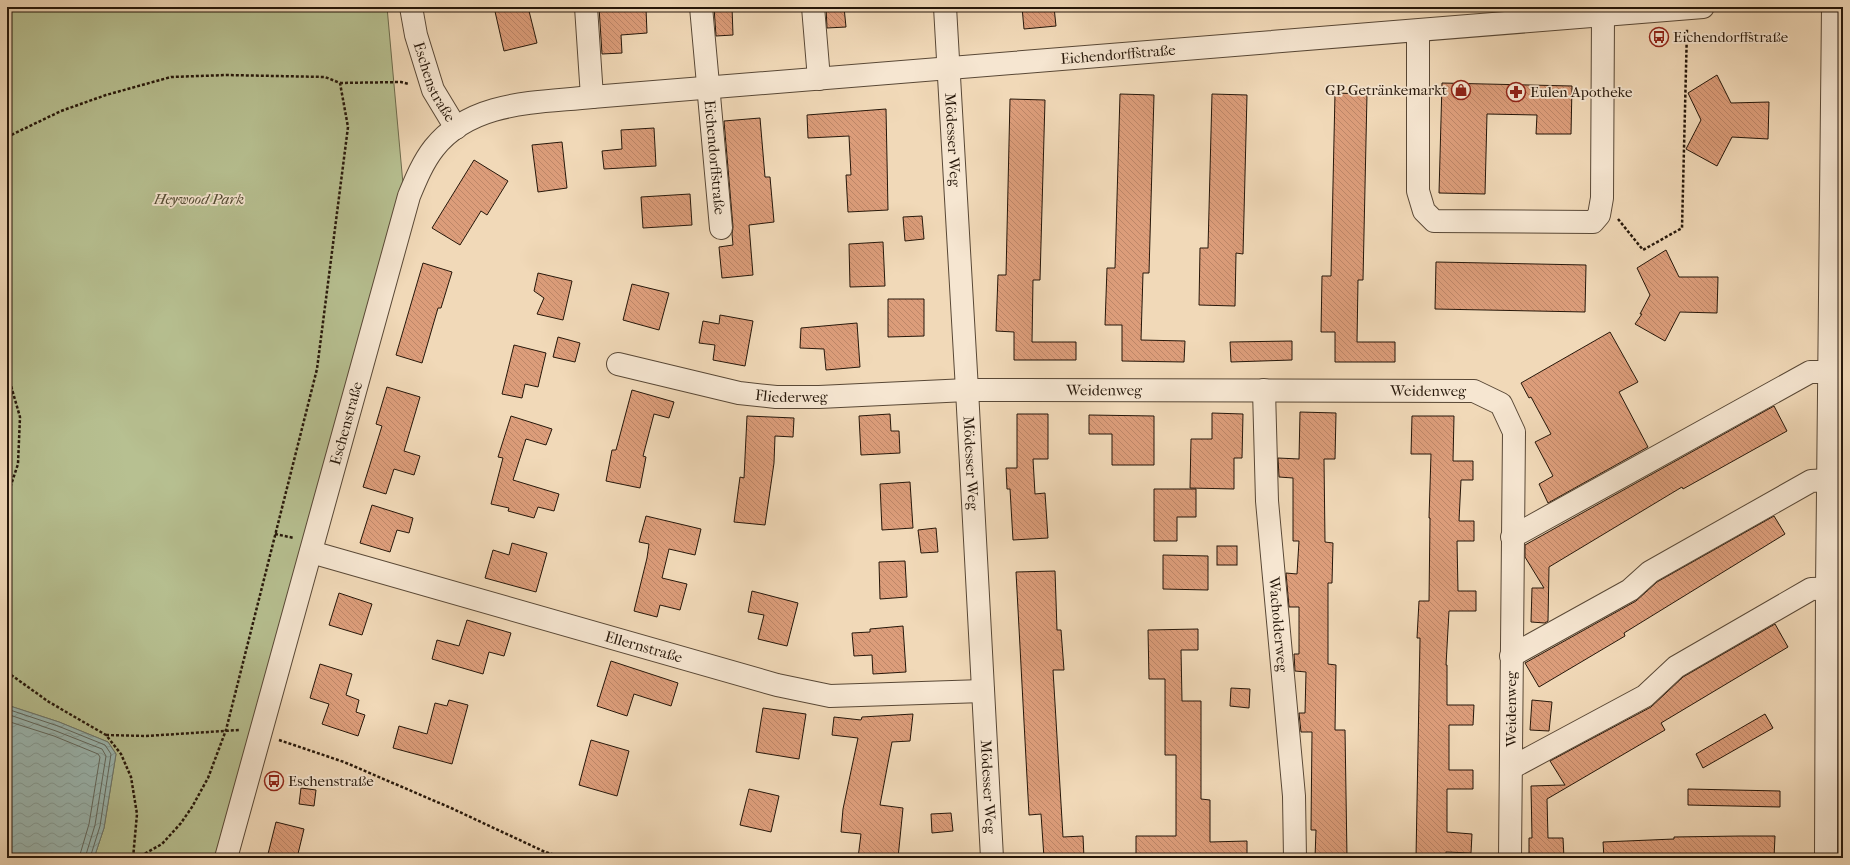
<svg xmlns="http://www.w3.org/2000/svg" width="1850" height="865" viewBox="0 0 1850 865" font-family="'IM FELL French Canon',serif">
<style>
.green{fill:#b7c091;stroke:#6e6c4e}
.water{fill:url(#water-waves);stroke:#6c7870}
.lines{fill:none;stroke-linecap:round;stroke-linejoin:round}
.shore{stroke:#60685f;stroke-width:1}
.building{fill:url(#building-back-hatch);stroke:#26170a}
.minor-casing{stroke:#594836;stroke-width:24}
.path{stroke:#26170a;stroke-width:2.5;stroke-dasharray:3 2;stroke-linecap:butt}
.minor{stroke:#f6e6d1;stroke-width:22}
.labels{text-anchor:middle;stroke-width:3.5;stroke-linejoin:round;paint-order:stroke}
.poi-label{font-size:15px;fill:#26170a;stroke:#f6e6d1;text-anchor:start}
.street-label{font-size:15px;fill:#26170a;stroke:#f6e6d1}
.park-label{font-size:15px;font-style:italic;fill:#524a32;stroke:#f6e6d1}
</style>
<defs>
<pattern id="water-waves" width="16" height="10" patternUnits="userSpaceOnUse"><rect width="16" height="10" fill="#9bb9b4"/><path d="M0 5q4-4 8 0t8 0" fill="none" stroke="#859e99"/></pattern>
<pattern id="building-back-hatch" width="6" height="6" patternUnits="userSpaceOnUse"><rect width="6" height="6" fill="#dc9d7a"/><path d="M-1 5l2 2M0 0l6 6M5-1l2 2" fill="none" stroke="#bd8668"/></pattern>
</defs>
<rect width="100%" height="100%" fill="#f1d9b8"/>
<filter id="stains"><feTurbulence type="fractalNoise" baseFrequency=".005" numOctaves="4"/><feColorMatrix values="0 0 0 0 .2 0 0 0 0 .09 0 0 0 0 .02 0 0 0 .5 -.17"/></filter>
<radialGradient id="worn" r=".72"><stop offset=".6" stop-color="#630" stop-opacity="0"/><stop offset="1" stop-color="#630" stop-opacity=".3"/></radialGradient>
<path class="green" d="M7 7H387L403 184 215 858H94L104 828 116 754 108 742 59 722 7 705Z"/>
<path class="water" d="M7 705 59 722 108 742 116 754 104 828 94 858H7Z"/>
<g class="lines">
<g class="shore">
<path d="M7 709 58 726 105 745 111 754 100 826 90 858"/>
<path d="M7 714 56 731 102 749 106 756 95 825 85 858"/>
<path d="M7 721 54 736 98 754 100 757 89 824 79 858"/>
</g>
</g>
<g class="building">
<path d="M494 7H528L537 43 504 51Z"/>
<path d="M599 7H619V11L646 9 647 33 621 35 622 53 602 54Z"/>
<path d="M714 7H732L733 35 716 36Z"/>
<path d="M826 7H844L846 27 827 28Z"/>
<path d="M1022 7H1054L1056 26 1024 29Z"/>
<path d="M1717 75 1731 103 1769 102 1768 139 1732 137 1717 166 1686 149 1701 120 1688 93Z"/>
<path d="M1442 83 1572 86 1571 134H1536L1537 115 1487 114 1485 194 1439 193Z"/>
<path d="M1335 93 1367 94 1363 280H1358L1357 342H1395V362H1335V332H1321L1322 276H1331Z"/>
<path d="M1120 94 1154 95 1149 273H1143L1141 340 1185 341 1184 362 1122 361V325H1105L1107 268H1115Z"/>
<path d="M1212 94 1247 95 1243 254 1236 253 1235 306 1199 305 1200 248H1208Z"/>
<path d="M1010 99 1045 100 1040 280H1033L1032 342H1076V360H1014V332L996 331 998 275H1006Z"/>
<path d="M886 109 888 210 848 212 846 175H851L849 136 808 138 807 115Z"/>
<path d="M760 118 765 177H770L774 222 749 225 753 275 722 278 719 247 733 245 732 234 733 227 724 121Z"/>
<path d="M654 128 656 166 604 169 602 151 622 149 621 130Z"/>
<path d="M562 142 567 188 538 192 532 145Z"/>
<path d="M474 160 508 181 487 215 481 211 460 245 432 228Z"/>
<path d="M690 194 692 225 643 228 641 197Z"/>
<path d="M922 216 924 239 905 241 903 217Z"/>
<path d="M883 242 885 286 850 287 849 244Z"/>
<path d="M1666 250 1679 277H1718L1717 313 1680 312 1665 341 1635 324 1642 314H1640L1650 295 1637 268Z"/>
<path d="M1436 262 1586 265 1585 312 1435 309Z"/>
<path d="M423 263 452 272 441 308H438L422 363 396 355Z"/>
<path d="M538 273 572 281 563 320 537 314 544 298 534 291Z"/>
<path d="M632 284 669 293 659 330 623 320Z"/>
<path d="M888 299H924V336L888 337Z"/>
<path d="M720 315 753 321 745 366 713 360 715 345 699 343 703 321 719 324Z"/>
<path d="M857 323 860 367 826 370 824 349 800 348 801 328Z"/>
<path d="M1610 332 1638 382 1619 392 1648 447 1548 503 1539 484 1553 476 1535 442 1551 434 1531 397 1529 398 1521 383Z"/>
<path d="M558 337 580 343 575 362 553 357Z"/>
<path d="M1292 341V360L1231 362 1230 342Z"/>
<path d="M514 345 546 353 538 387 525 384 522 398 502 394Z"/>
<path d="M387 387 420 397 404 451 420 456 414 475 394 469 386 494 363 487 382 426 376 424Z"/>
<path d="M632 390 674 402 669 418 654 414 643 456 646 457 640 488 606 481 612 450H616Z"/>
<path d="M1774 406 1787 431 1683 489 1682 487 1549 567 1548 621 1545 623 1531 622 1532 588H1544L1525 557V545Z"/>
<path d="M1300 412 1336 413 1335 459H1324L1325 542 1333 543 1332 583H1328V664L1336 665 1335 730H1345L1347 858H1315L1316 830H1311L1312 732H1301L1299 713H1305L1306 672 1295 671 1294 654H1299V607H1289L1286 573 1297 574 1299 541H1293V478L1279 477 1278 458 1299 459Z"/>
<path d="M1212 413 1243 414 1242 458H1234V489L1190 488 1191 439H1212Z"/>
<path d="M890 414 891 431H899L900 453 861 455 859 416Z"/>
<path d="M1017 414H1048V459H1033L1035 494 1045 493 1048 538 1013 540 1010 489H1007L1006 468H1017Z"/>
<path d="M1089 415 1154 416V465H1112V434H1089Z"/>
<path d="M511 416 552 429 546 445 526 439 513 480 559 494 554 511 538 507 534 518 508 511 509 508 491 504 503 458 498 457Z"/>
<path d="M747 416 794 418 793 437 775 436 774 463 765 525 734 522 740 477 744 478Z"/>
<path d="M1412 416H1454L1453 461H1473V480H1461L1459 521H1474V541H1457L1458 591H1476V611H1449L1446 665H1447V705H1474L1473 725H1449V770H1473V789H1447V832L1472 834 1471 853 1446 852V858H1416L1420 638H1417L1419 601H1429L1430 518H1429L1431 454H1411Z"/>
<path d="M910 482 913 528 882 530 880 484Z"/>
<path d="M1154 489H1196V517H1177V541H1154Z"/>
<path d="M372 505 413 518 409 533 397 530 390 552 360 543Z"/>
<path d="M646 516 701 529 695 555 669 549 662 578 687 584 680 610 660 605 657 617 634 611 647 558 649 544 639 542Z"/>
<path d="M1774 516 1785 534 1624 633 1625 636 1539 687 1525 663 1636 601 1657 582Z"/>
<path d="M936 528 938 552 921 553 918 530Z"/>
<path d="M512 543 547 553 536 592 485 578 493 550 509 555Z"/>
<rect x="1217" y="546" width="20" height="19"/>
<path d="M1163 555 1208 556V590L1163 589Z"/>
<path d="M905 561 907 597 880 599 879 562Z"/>
<path d="M1055 571 1057 630H1061L1064 670H1053L1063 837 1083 836 1084 858H1044L1041 814 1029 815 1016 572Z"/>
<path d="M752 591 798 603 787 646 758 639 764 615 748 612Z"/>
<path d="M339 593 372 604 362 635 329 625Z"/>
<path d="M467 620 511 633 504 656 489 652 483 674 432 659 437 640 459 646Z"/>
<path d="M1775 624 1788 647 1661 723 1665 730 1547 799 1548 838H1563L1564 858H1529V838H1532L1531 786 1565 785 1550 761 1651 707 1683 677Z"/>
<path d="M903 626 906 672 873 674 872 655 854 656 852 633 870 632V629Z"/>
<path d="M1198 629V650H1181L1182 701H1201V799L1210 800V842L1247 841V858H1136V836H1176V755H1165V679H1149L1148 630Z"/>
<path d="M611 661 678 683 671 706 634 694 627 716 597 706Z"/>
<path d="M320 664 352 674 346 695 359 700 356 712 365 715 358 736 322 724 329 704 310 698Z"/>
<path d="M1231 688 1250 689 1249 708 1230 706Z"/>
<path d="M449 700 468 705 452 764 393 748 399 726 427 734 435 703 447 706Z"/>
<path d="M1532 700 1552 702 1549 731 1530 730Z"/>
<path d="M763 708 806 714 799 759 756 752Z"/>
<path d="M913 714 910 741 892 742 880 805 903 808 898 858H858L861 834 841 832 843 809 858 738 832 735 834 717 861 720 862 717Z"/>
<path d="M1765 714 1773 728 1703 768 1696 754Z"/>
<path d="M591 740 629 751 617 796 579 785Z"/>
<path d="M301 788 316 790 314 806 299 804Z"/>
<path d="M749 789 779 796 771 832 740 825Z"/>
<path d="M1688 789 1780 791V807L1688 805Z"/>
<path d="M951 813 953 831 932 833 931 814Z"/>
<path d="M276 822 304 829 297 858H267Z"/>
<path d="M1740 836H1775L1774 858H1604L1603 842 1674 839V837Z"/>
</g>
<g class="lines">
<g class="minor-casing">
<g id="minor">
<path id="s1" d="M411 7 416 35 433 90 456 128"/>
<path d="M586 7 592 97"/>
<path id="s2" d="M701 7 721 228"/>
<path d="M813 7 819 79"/>
<path id="s3" d="M945 7 967 390 992 858"/>
<path d="M1418 31V191L1424 211 1434 221 1593 222 1599 215 1602 198 1603 15"/>
<path id="s4" d="M618 364 739 393 776 397H819L967 390 1474 391 1501 404 1514 432 1510 858"/>
<path id="s5" d="M1264 390 1267 501 1294 796 1295 858"/>
<path d="M1512 537 1810 372H1829"/>
<path id="s6" d="M311 552 777 685 830 696 983 691"/>
<path d="M1511 656 1630 590 1650 572 1811 481 1828 480"/>
<path d="M1511 768 1645 696 1676 667 1811 589 1843 588"/>
<path id="s7" d="M226 858 409 196C416 179 423 162 434 148 472 100 538 103 592 97L1703 7"/>
<path d="M1826 858 1827 588 1833 7"/>
</g>
</g>
<g class="path">
<path d="M340 83 401 82 409 84"/>
<path d="M7 137 61 111 106 95 171 77 227 75 325 77 340 83 348 127 317 369 226 730 208 778 192 807 181 823 162 844 137 858"/>
<path d="M1618 219 1643 250 1682 228 1687 29"/>
<path d="M7 372 20 417 18 464 7 497"/>
<path d="M275 534 294 538"/>
<path d="M7 672 49 702 106 735 121 754 131 777 137 814 133 858"/>
<path d="M106 735 146 736 239 730"/>
<path d="M279 740 344 762 451 808 543 851 563 858"/>
</g>
<use href="#minor" class="minor"/>
</g>
<defs>
<g id="bus-ring" transform="scale(1)"><circle r="9.5" fill="#f6e6d1" stroke="#8f2418" stroke-width="1.5"/><path d="M-5-6H5V4H4V6H2V4H-2V6H-4V4H-5ZM-3.5-4V0h7V-4ZM-3.5 1.2v1.5H-2V1.2ZM2 1.2v1.5H3.5V1.2Z" fill="#8f2418"/></g>
<g id="shop-ring" transform="scale(1)"><circle r="9.5" fill="#f6e6d1" stroke="#8f2418" stroke-width="1.5"/><path d="M-5-2.5h2.3a2.7 3.5 0 0 1 5.4 0H5L5.5 6h-11ZM-1.5-2.5h3a1.5 2.3 0 0 0-3 0Z" fill="#8f2418"/></g>
<g id="pharmacy-ring" transform="scale(1)"><circle r="9.5" fill="#f6e6d1" stroke="#8f2418" stroke-width="1.5"/><path d="M-2-6h4v4h4v4h-4v4h-4v-4h-4v-4h4Z" fill="#8f2418"/></g>
</defs>
<g fill-rule="evenodd">
<use href="#bus-ring" x="1659" y="37"/>
<use href="#shop-ring" x="1461" y="90"/>
<use href="#pharmacy-ring" x="1516" y="92"/>
<use href="#bus-ring" x="274" y="781"/>
</g>
<g class="labels">
<g class="poi-label">
<text x="1673" y="42">Eichendorffstraße</text>
<text x="1447" y="95" text-anchor="end">GP Getränkemarkt</text>
<text x="1530" y="97">Eulen Apotheke</text>
<text x="288" y="786">Eschenstraße</text>
</g>
<g class="street-label">
<text dy="5" stroke="none"><textPath href="#s7" startOffset="1440">Eichendorffstraße</textPath></text>
<text dy="5" stroke="none"><textPath href="#s1" startOffset="79">Eschenstraße</textPath></text>
<text dy="5" stroke="none"><textPath href="#s3" startOffset="133">Mödesser Weg</textPath></text>
<text dy="5" stroke="none"><textPath href="#s2" startOffset="151">Eichendorffstraße</textPath></text>
<text dy="5" stroke="none"><textPath href="#s4" startOffset="490">Weidenweg</textPath></text>
<text dy="5" stroke="none"><textPath href="#s4" startOffset="814">Weidenweg</textPath></text>
<text dy="5" stroke="none"><textPath href="#s4" startOffset="177">Fliederweg</textPath></text>
<text dy="5" stroke="none"><textPath href="#s7" startOffset="451">Eschenstraße</textPath></text>
<text dy="5" stroke="none"><textPath href="#s3" startOffset="457">Mödesser Weg</textPath></text>
<text dy="5" stroke="none"><textPath href="#s5" startOffset="235">Wacholderweg</textPath></text>
<text dy="5" stroke="none"><textPath href="#s6" startOffset="346">Ellernstraße</textPath></text>
<text transform="translate(1511 709) rotate(-90)" y="5">Weidenweg</text>
<text dy="5" stroke="none"><textPath href="#s3" startOffset="781">Mödesser Weg</textPath></text>
</g>
<g class="park-label">
<text x="199" y="204">Heywood Park</text>
</g>
</g>
<rect width="1850" height="865" fill="none" stroke="#f1d9b8" stroke-width="24"/>
<rect x="8" y="8" width="1834" height="849" fill="none" stroke="#26170a" stroke-width="2"/>
<rect x="12" y="12" width="1826" height="841" fill="none" stroke="#26170a"/>
<rect width="100%" height="100%" filter="url(#stains)"/>
<rect width="100%" height="100%" fill="url(#worn)"/>
</svg>
